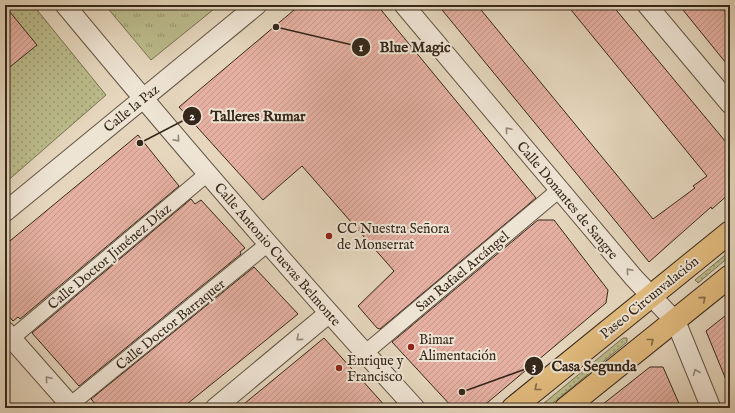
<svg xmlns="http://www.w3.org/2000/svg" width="735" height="413" viewBox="0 0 735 413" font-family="'IM FELL English',serif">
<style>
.park{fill:url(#park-tufts);stroke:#797253}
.garden{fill:url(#garden-dots);stroke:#797253}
.building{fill:url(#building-hatch);stroke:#36281a}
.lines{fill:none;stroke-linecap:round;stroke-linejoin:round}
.pedestrian-casing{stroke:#625443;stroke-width:17}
.minor-casing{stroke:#625443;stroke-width:21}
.primary-casing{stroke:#36281a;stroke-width:24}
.pedestrian{stroke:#eee4d4;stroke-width:15}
.minor{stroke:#eee4d4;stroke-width:19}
.primary{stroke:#e2bb7e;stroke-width:22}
.oneway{stroke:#928677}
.oneway2{stroke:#836a47}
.poi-dot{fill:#8f2418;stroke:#eee4d4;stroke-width:1.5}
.labels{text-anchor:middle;stroke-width:4;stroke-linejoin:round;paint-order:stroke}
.street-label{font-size:14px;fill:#36281a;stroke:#eee4d4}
.poi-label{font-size:14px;fill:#36281a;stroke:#eee4d4;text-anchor:start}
.leader{fill:none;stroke:#36281a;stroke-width:1.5}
.callout-dot{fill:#36281a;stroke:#eee4d4;stroke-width:1.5}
.mark-label{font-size:12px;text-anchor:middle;font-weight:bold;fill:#fff}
.callout-label{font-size:15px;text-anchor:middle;font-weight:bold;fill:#36281a;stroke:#eee4d4;stroke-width:4;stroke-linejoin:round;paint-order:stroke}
</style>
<defs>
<pattern id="park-tufts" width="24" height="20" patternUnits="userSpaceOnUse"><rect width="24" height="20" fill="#bcbc8c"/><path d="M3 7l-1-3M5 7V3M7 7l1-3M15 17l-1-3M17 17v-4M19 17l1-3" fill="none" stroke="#9a9972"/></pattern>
<pattern id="garden-dots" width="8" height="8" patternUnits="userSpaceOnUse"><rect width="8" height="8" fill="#bcbc8c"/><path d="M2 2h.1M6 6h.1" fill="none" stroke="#9a9972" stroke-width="1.8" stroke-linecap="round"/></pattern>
<pattern id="building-hatch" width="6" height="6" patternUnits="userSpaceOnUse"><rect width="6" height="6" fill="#e5b0a2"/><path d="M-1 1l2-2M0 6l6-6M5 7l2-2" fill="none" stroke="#c5978b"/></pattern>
</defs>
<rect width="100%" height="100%" fill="#e5d6bd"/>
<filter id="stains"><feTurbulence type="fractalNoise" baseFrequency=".005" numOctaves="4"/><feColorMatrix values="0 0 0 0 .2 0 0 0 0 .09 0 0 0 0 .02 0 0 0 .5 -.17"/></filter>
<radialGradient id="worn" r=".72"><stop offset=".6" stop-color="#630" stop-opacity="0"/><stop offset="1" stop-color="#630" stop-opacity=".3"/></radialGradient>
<path class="park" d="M105 5H219L151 60Z"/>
<g class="garden">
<path d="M5 5H33L106 95 5 183Z"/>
<path d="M730 251V256L698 283 695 280Z"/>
<path d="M623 338H627V342L547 408H538Z"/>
</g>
<g class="building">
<path d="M300 5H377L536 198 380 329 377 328 358 306 394 271 302 166 263 200 179 107Z"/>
<path d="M438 5H477L653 219 695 188 693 186 707 176 567 5H612L730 147V193L712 209 711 207 649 262Z"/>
<path d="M679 5H720L730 18V68Z"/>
<path d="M5 6 37 45 5 71Z"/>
<path d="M138 135 179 186 20 319 18 317 13 321 5 312V245Z"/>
<path d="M191 199 195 204 201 200 245 248 240 252 241 254 79 386 32 333Z"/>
<path d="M538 220H554L608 290 606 303 481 408H453L392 342Z"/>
<path d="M254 267 298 314 234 366 182 408H99L91 399Z"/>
<path d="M730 312V387H729L706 331Z"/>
<path d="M324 338 387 408H239L267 385Z"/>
<path d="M650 367H663L681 408H598Z"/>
</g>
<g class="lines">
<g class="pedestrian-casing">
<g id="pedestrian">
<path d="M12 338 207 174"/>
<path d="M365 353 559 190"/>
<path d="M70 405 269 243"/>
</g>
</g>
<g class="minor-casing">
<g id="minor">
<path d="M65 5C179 142 295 277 415 408"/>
<path d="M404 5 634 278 676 322 711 408"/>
<path d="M647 5 730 104"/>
<path d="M5 212 257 5"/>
<path d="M5 331 73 408"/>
<path d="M215 408 329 313"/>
</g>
</g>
<g class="primary-casing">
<g id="primary">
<path d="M513 408 730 232"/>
<path d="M566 408 730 276"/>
</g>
</g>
<use href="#pedestrian" class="pedestrian"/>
<use href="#minor" class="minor"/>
<use href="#primary" class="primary"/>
</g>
<defs><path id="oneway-chevron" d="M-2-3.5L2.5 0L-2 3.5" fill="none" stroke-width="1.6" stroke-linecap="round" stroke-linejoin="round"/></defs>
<g class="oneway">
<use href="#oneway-chevron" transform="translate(508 130) rotate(-130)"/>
<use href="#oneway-chevron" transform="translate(177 139) rotate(49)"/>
<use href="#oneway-chevron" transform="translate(629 271) rotate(-131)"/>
<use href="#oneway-chevron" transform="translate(299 338) rotate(140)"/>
<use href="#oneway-chevron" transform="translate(696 372) rotate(-112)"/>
<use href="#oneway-chevron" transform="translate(48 379) rotate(-131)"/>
</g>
<g class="oneway2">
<use href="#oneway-chevron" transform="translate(703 299) rotate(-40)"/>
<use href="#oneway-chevron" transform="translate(651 341) rotate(-38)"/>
<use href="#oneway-chevron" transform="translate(537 388) rotate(141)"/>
</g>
<g class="poi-dot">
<circle cx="329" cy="236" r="4"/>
<circle cx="411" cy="347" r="4"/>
<circle cx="339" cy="368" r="4"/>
</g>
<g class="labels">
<g class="street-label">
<text transform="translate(131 108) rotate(-39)" y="5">Calle la Paz</text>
<text transform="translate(568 200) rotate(50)" y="5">Calle Donantes de Sangre</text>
<text transform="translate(278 254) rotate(49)" y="5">Calle Antonio Cuevas Belmonte</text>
<text transform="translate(109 256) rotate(-40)" y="5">Calle Doctor Jiménez Díaz</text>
<text transform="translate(462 271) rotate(-40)" y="5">San Rafael Arcángel</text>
<text transform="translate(649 297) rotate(-39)" y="5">Paseo Circunvalación</text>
<text transform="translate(170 324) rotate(-39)" y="5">Calle Doctor Barraquer</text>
</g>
<g class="poi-label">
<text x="337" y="233">CC Nuestra Señora<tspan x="337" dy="16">de Monserrat</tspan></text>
<text x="419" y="344">Bimar<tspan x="419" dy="16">Alimentación</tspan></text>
<text x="347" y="365">Enrique y<tspan x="347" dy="16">Francisco</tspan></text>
</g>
</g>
<path class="leader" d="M276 27L361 47M140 143L192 116M462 392L534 366"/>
<g class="callout-dot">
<circle cx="276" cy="27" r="4"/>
<circle cx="140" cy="143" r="4"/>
<circle cx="462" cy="392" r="4"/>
<circle cx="361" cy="47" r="10"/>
<circle cx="192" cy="116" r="10"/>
<circle cx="534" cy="366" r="10"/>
</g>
<g class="mark-label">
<text x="361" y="51">1</text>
<text x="192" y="120">2</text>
<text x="534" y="370">3</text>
</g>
<g class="callout-label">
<text x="415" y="52">Blue Magic</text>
<text x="258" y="121">Talleres Rumar</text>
<text x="594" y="371">Casa Segunda</text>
</g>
<rect width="735" height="413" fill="none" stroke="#e5d6bd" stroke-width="20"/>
<rect x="6" y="6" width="723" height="401" fill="none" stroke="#36281a" stroke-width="2"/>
<rect x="10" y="10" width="715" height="393" fill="none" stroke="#36281a"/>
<rect width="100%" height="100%" filter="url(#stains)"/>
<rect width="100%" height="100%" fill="url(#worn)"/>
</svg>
